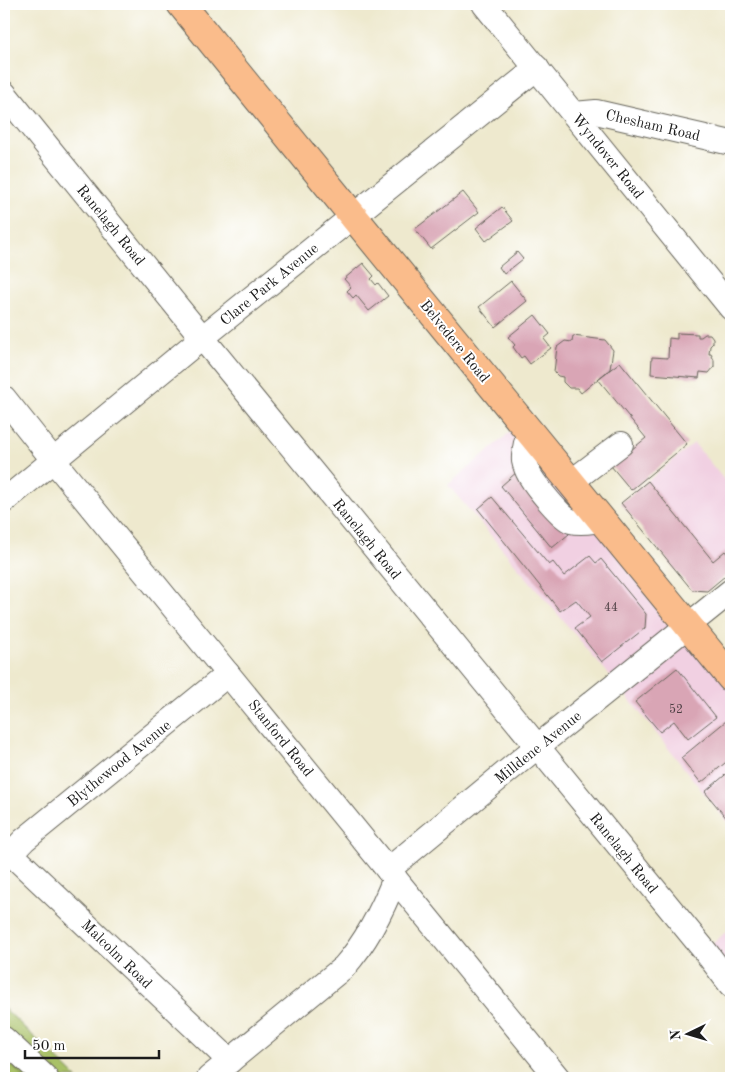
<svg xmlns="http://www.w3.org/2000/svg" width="735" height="1082" viewBox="0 0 735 1082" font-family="'Old Standard TT',serif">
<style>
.built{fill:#f1d0e2}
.park{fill:url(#park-tufts);stroke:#626e42}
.garden{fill:#a9c167;stroke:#626e42}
.building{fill:#d9a5b5}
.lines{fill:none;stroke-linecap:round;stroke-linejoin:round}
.minor-casing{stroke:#66645a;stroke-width:26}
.major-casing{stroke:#66645a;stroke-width:30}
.minor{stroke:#fff;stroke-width:24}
.major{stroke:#fabc8b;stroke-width:28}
.labels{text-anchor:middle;stroke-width:4;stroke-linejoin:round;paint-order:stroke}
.number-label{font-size:12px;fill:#4b3e42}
.street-label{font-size:15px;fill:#1c1c1c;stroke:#fff}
</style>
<defs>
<pattern id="park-tufts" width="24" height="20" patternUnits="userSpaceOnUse" patternTransform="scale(1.25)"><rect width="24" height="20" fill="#a9c167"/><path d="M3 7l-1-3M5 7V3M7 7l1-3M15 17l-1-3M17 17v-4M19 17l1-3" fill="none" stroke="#91a559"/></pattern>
</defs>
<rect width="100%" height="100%" fill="#fff"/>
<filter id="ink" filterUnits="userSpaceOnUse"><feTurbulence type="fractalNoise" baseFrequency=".02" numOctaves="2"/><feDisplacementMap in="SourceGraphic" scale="10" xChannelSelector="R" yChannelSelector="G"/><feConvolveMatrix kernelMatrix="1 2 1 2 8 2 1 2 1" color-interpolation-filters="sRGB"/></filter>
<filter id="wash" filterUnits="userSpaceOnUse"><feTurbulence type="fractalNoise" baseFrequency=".0096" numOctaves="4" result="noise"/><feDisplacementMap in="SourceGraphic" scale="20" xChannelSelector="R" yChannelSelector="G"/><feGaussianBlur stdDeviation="1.12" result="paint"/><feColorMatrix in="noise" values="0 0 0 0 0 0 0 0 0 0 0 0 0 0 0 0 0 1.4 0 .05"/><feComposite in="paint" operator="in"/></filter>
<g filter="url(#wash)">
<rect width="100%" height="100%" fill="#eee9ce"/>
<g class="built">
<path d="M522 422 731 678V827L617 684 448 485Z"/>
<path d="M694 443 730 487 731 486V571L707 591 692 590 621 503Z"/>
<path d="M731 927V985L705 951Z"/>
</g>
<path class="park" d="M4 1008 77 1078H4Z"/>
<path class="garden" d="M4 1059 25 1078H4Z"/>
<g id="blocks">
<g class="building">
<path d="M463 192 479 212 431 249 415 229Z"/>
<path d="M502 207 513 221 486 241 476 228Z"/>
<path d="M517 252 523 259 504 274 499 267Z"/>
<path d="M363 263 374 276 371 279 376 285 378 283 388 296 369 311 356 295 353 298 347 291 351 287 344 279Z"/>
<path d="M511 281 527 301 495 327 479 307Z"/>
<path d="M535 315 550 334 544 339 551 348 530 364 524 356 521 358 513 347 515 345 508 337Z"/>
<path d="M677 333 698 334V337H701L705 334H710L713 338V343L710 346 709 354H711L714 360V367L709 373 700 372 699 378 651 374 652 357 668 358 669 338 677 339Z"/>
<path d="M573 336 605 340 613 350 610 369 581 393 577 388H569L563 382V377L558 376 554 372 557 347 565 341 572 342Z"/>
<path d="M620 362 687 444 631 490 611 466 646 438 598 379Z"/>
<path d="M518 471 569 534 552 548 501 486Z"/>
<path d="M648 481 713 561 725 551 730 557H731V571L707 591 692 590 621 503Z"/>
<path d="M492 497 549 565 553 562 564 576 590 556 596 563 601 559 646 614 645 628 602 662 575 628 590 617 576 600 560 611 478 509Z"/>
<path d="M677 668 716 717 688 739 674 721 660 732 635 702Z"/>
<path d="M726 721 731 728V758L701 783 681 758Z"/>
<path d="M731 770V817L728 820 705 792Z"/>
</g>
</g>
</g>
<g filter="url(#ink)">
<use href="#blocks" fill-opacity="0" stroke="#66645a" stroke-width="1"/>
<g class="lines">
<g class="minor-casing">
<g id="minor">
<path d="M484 4 731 308"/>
<path d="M4 93 209 346 705 951 731 985"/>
<path d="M574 114 596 112 731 143"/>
<path d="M4 398 62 471 558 1078"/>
<path d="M529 430C527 440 523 451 524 461 525 466 527 471 530 476 536 486 561 518 571 521 581 524 592 521 602 520"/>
<path d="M571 482 621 444"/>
<path d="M4 501 202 338 537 68"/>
<path d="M4 847 230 1061"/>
<path d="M11 854 24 840 228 674"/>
<path d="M388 870 527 755 731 591"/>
<path d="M4 1039 46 1078"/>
<path d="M209 1078 344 967C366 942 383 909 395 878"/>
</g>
</g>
<g class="major-casing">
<path id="major" d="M181 4 353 216 731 678"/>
</g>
<use href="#minor" class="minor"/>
<use href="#major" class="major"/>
</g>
</g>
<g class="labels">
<g class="number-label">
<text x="611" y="611">44</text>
<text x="676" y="713">52</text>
</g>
<g class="street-label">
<text transform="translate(653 125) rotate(13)" y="5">Chesham Road</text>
<text transform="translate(608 156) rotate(51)" y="5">Wyndover Road</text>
<text transform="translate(111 225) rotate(51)" y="5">Ranelagh Road</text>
<text transform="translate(269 284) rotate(-39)" y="5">Clare Park Avenue</text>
<text transform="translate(455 341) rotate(51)" y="5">Belvedere Road</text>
<text transform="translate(367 539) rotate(51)" y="5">Ranelagh Road</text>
<text transform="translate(281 738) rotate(51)" y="5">Stanford Road</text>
<text transform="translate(538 747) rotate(-39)" y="5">Milldene Avenue</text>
<text transform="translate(119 763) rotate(-39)" y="5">Blythewood Avenue</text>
<text transform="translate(624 853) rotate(51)" y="5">Ranelagh Road</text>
<text transform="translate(117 954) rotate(44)" y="5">Malcolm Road</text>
</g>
</g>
<rect width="735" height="1082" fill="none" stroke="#fff" stroke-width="20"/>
<g transform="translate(688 1034) rotate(265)" stroke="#ffffff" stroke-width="4" paint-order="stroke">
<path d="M0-4L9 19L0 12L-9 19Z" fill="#1c1c1c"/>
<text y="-8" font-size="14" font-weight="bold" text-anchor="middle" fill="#1c1c1c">N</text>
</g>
<path d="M25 1050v8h134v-8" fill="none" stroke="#1c1c1c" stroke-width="2.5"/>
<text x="32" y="1050" font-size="15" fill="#1c1c1c" stroke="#ffffff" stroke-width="4" paint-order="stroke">50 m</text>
</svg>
